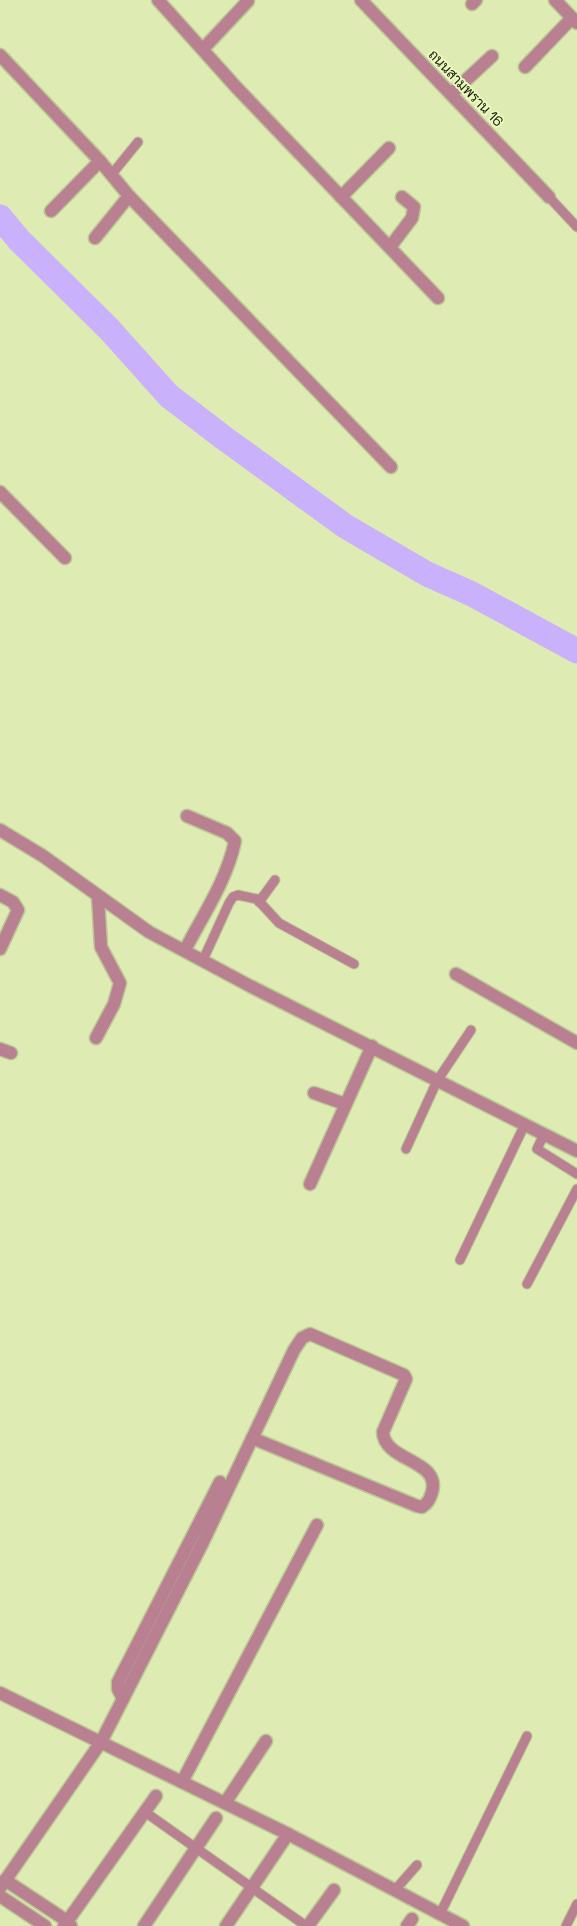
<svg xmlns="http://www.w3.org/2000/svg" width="577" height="1926" viewBox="0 0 577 1926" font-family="'Space Grotesk',Sarabun,sans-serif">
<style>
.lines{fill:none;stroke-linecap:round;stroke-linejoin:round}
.river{stroke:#c9b1fb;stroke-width:25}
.lane-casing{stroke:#bbc694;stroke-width:11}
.street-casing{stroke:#bbc694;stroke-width:15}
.lane{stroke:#b98092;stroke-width:9}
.street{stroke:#b98092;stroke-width:12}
.labels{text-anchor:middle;stroke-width:4;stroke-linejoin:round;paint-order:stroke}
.street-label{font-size:14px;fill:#1a1e09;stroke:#ebf8c0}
</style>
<rect width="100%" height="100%" fill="#deebb3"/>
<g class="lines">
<path class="river" d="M0 217 19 240 109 329 169 396 224 438 345 526 427 574 472 594 577 651"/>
<g class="lane-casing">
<g id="lane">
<path d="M112 174 138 142"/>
<path d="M549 197 577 227"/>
<path d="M259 902 275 880"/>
<path d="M203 960 229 903 233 897 238 895 257 899 279 923 354 964"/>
<path d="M544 1134 537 1149 577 1174"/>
<path d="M406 1149 437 1081 471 1030"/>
<path d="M460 1260 525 1124"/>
<path d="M527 1284 577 1189"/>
<path d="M145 1812 306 1926"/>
<path d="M395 1890 417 1865"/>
<path d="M440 1914 527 1736"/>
<path d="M566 1926 577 1904"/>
</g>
</g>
<g class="street-casing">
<g id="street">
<path d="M158 0 236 87 438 298"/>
<path d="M361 0 549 197"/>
<path d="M555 0 577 23"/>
<path d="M472 4 476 0"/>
<path d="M203 49 248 1"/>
<path d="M0 55 100 161 129 196 391 467"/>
<path d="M525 67 572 18"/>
<path d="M451 94 492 56"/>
<path d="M341 197 389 148"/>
<path d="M51 211 100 161"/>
<path d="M95 238 129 196"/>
<path d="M390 247 412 218 414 207 402 197"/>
<path d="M0 492 65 558"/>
<path d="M0 830 43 856 149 932 250 986 577 1151"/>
<path d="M0 895 13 902 18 910 0 949"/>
<path d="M185 950C203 915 227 880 235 841L227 833 187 816"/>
<path d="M456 974 577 1043"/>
<path d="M96 1038 114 1004 120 983 101 947 98 897"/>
<path d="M0 1049 11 1053"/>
<path d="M314 1093 345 1104"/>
<path d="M310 1184 372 1046"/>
<path d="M0 1693 288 1834 463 1926"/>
<path d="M123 1699 118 1689V1682L220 1482"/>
<path d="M182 1782 317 1525"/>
<path d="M225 1803 266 1741"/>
<path d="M5 1880 67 1921 71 1926"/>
<path d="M0 1888 101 1742 203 1542 294 1350 302 1338 310 1334 404 1375 406 1379 383 1432C384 1462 441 1459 432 1492 430 1499 428 1503 422 1507L417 1506 252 1438"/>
<path d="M0 1896 45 1926"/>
<path d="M64 1926 156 1796"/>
<path d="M144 1926 216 1818"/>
<path d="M226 1926 288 1834"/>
<path d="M308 1926 334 1890"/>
<path d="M407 1926 412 1919"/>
</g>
</g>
<use href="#lane" class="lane"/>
<use href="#street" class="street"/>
</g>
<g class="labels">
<g class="street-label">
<text transform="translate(466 88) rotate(46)" y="5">ถนนสามพราน 16</text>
</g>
</g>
</svg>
